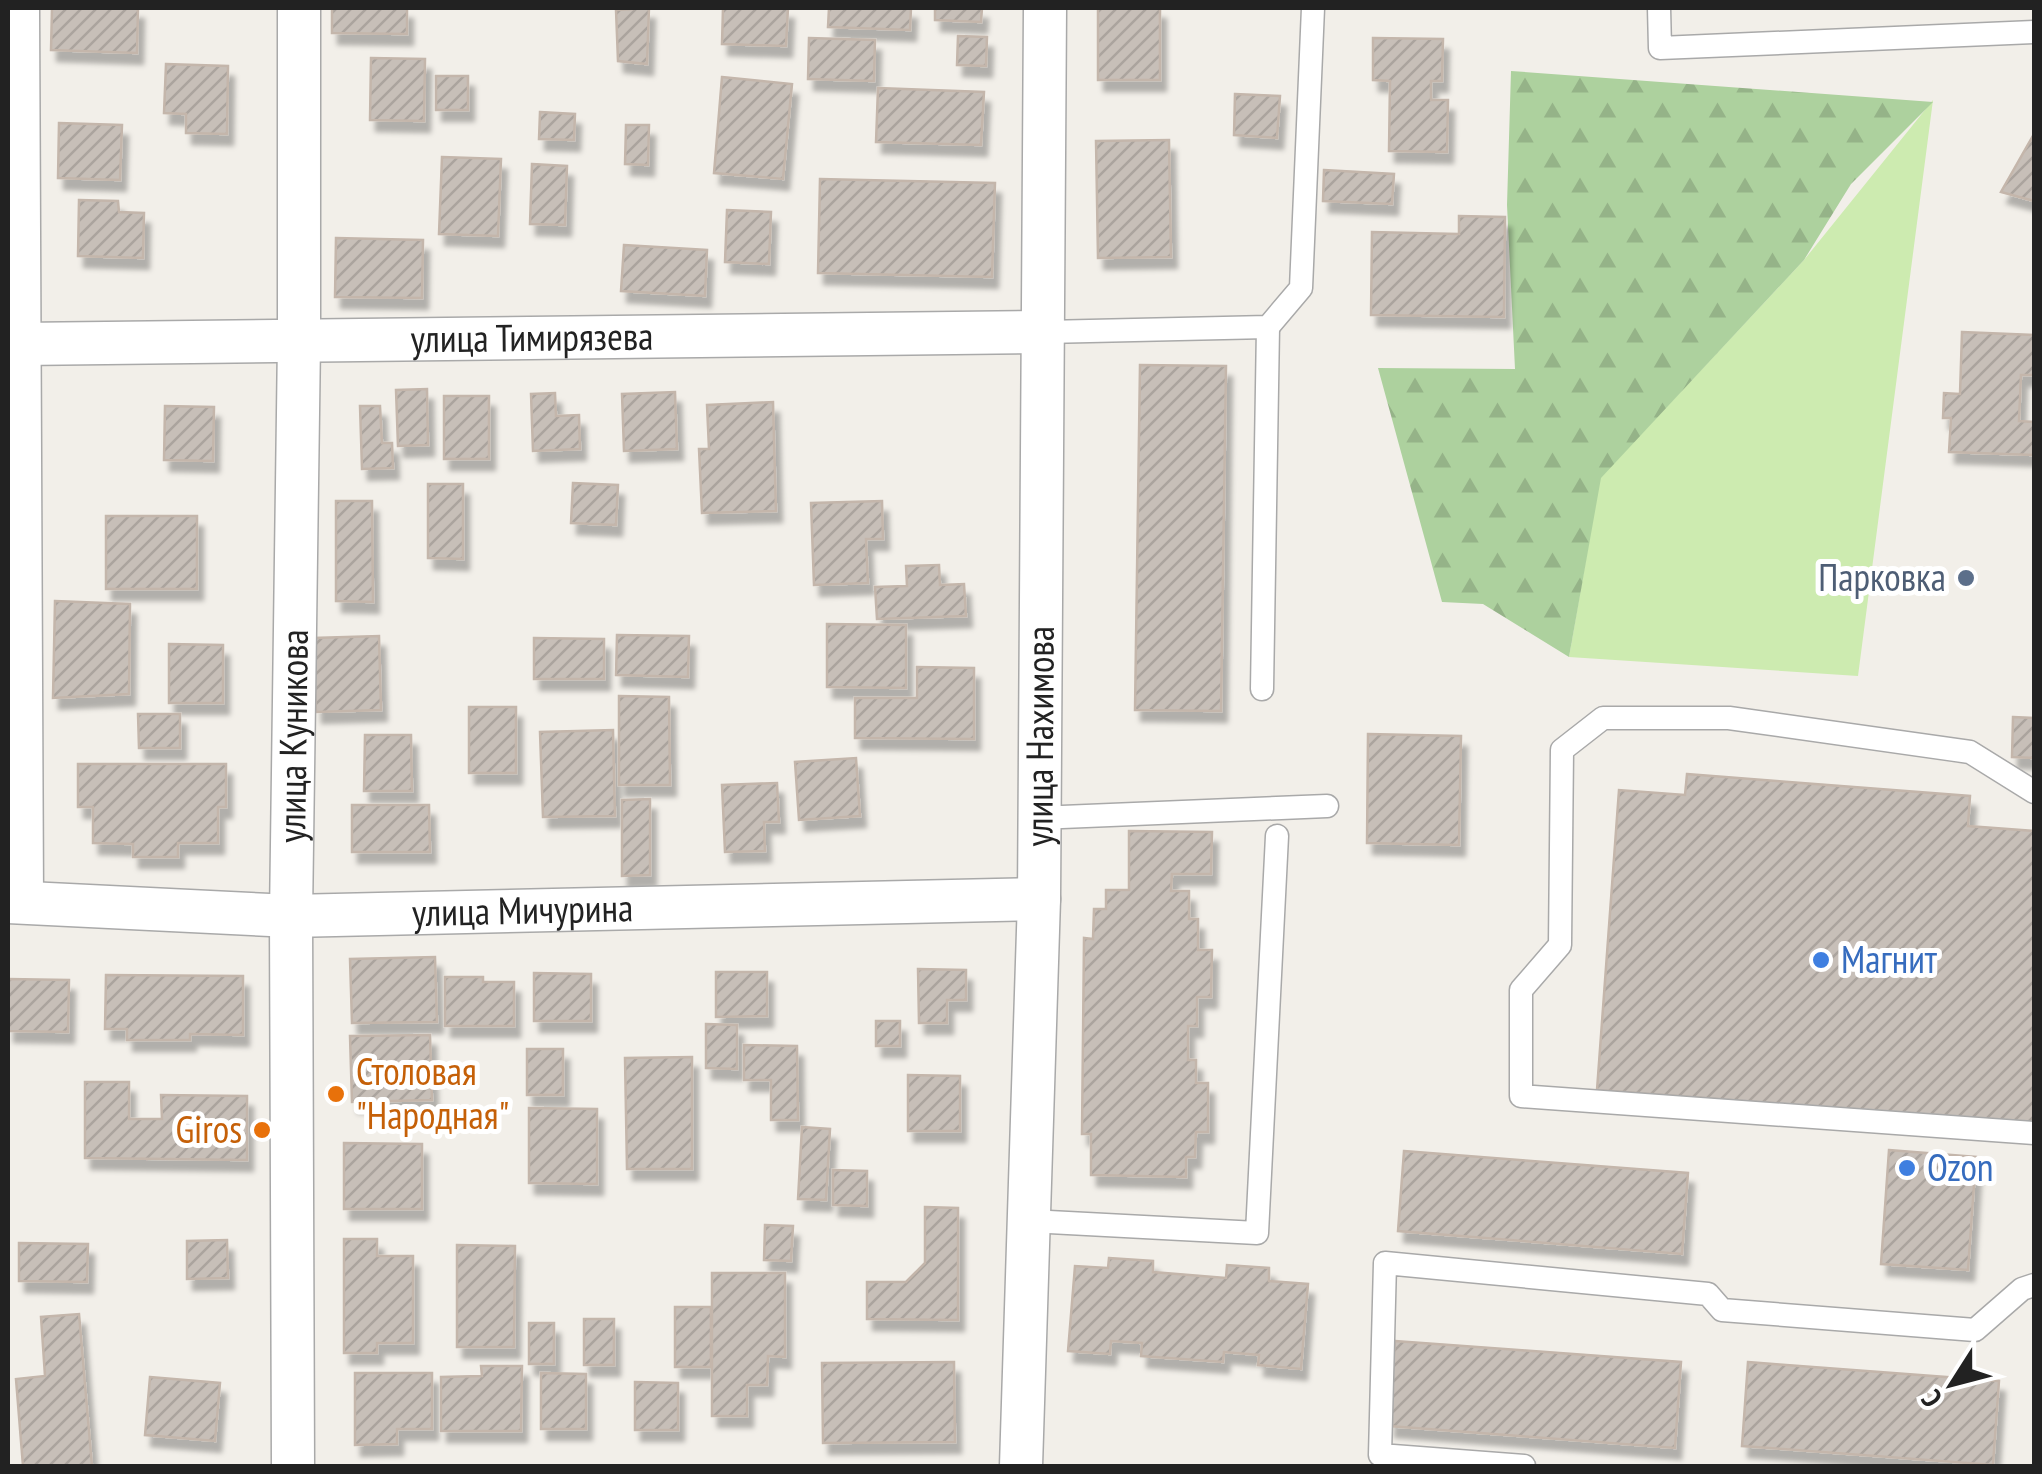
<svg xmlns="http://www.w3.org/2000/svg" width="2042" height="1474" viewBox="0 0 2042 1474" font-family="'PT Sans Narrow',sans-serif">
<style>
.grass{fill:#cdebb0}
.forest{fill:url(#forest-firs)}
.building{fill:url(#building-hatch);stroke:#c4b6ab;stroke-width:2.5;filter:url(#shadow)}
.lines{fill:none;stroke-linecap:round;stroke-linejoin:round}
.lane-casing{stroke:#a9a9a9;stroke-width:25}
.street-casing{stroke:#a9a9a9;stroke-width:45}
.lane{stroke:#fff;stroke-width:22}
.street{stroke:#fff;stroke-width:42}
.service-dot{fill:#5c6f8a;stroke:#fff;stroke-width:4}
.shop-dot{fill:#3f7fe0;stroke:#fff;stroke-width:4}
.food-dot{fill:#e8710a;stroke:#fff;stroke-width:4}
.labels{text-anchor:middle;stroke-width:10;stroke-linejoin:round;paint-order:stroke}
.street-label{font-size:38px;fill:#222;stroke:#fff}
.service-label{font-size:38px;fill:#4e5e75;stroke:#fff;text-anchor:end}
.shop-label{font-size:38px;fill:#366cbe;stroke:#fff;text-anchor:start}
.food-label{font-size:38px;fill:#c56008;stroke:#fff;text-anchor:start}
</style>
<defs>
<pattern id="forest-firs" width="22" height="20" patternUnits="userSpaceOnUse" patternTransform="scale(2.5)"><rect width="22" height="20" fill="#add19e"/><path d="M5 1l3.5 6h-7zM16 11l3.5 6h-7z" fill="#95b388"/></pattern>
<pattern id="building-hatch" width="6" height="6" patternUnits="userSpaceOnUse" patternTransform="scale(2.5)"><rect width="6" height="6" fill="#c7bfb8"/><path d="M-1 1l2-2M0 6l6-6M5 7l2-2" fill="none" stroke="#aba49e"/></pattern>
<filter id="shadow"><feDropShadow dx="6" dy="11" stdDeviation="2.5" flood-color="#0004"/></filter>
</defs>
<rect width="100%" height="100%" fill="#f2efe9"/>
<path class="grass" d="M1933 100 1858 676 1569 657 1600 478 1804 260Z"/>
<path class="forest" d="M1511 71 1933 102 1851 184 1804 260 1601 478 1569 657 1483 604 1442 602 1378 368 1515 369 1507 205Z"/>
<g class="building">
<path d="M52 8H138L137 53 51 50Z"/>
<path d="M332 8H407V34L332 33Z"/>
<path d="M649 8 647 64 618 61 616 10Z"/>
<path d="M723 8H788L786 46 722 44Z"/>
<path d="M829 8H911L910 30 828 27Z"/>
<path d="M935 8H982L981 22 935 20Z"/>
<rect x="1098" y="8" width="62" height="72"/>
<path d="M958 36 987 37 986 66 957 65Z"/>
<path d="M809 38 875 40 874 81 808 79Z"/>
<path d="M1373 38 1443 39 1442 81H1431V100H1448L1447 152 1389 151 1390 81 1373 80Z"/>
<path d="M371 58 425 59 424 121 370 120Z"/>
<path d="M166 64 228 66 227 134 186 133V114L164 113Z"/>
<rect x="436" y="76" width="32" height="34"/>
<path d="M722 77 792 84 783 179 714 173Z"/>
<path d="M878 88 984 92 981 145 876 142Z"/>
<path d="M1235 94 1280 96 1277 138 1234 135Z"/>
<path d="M540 112 575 114 574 140 539 139Z"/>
<path d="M59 123 122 125 120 180 58 178Z"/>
<path d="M626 125H649L648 165 625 164Z"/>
<path d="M2034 134V201L2001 192Z"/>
<path d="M1169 140 1171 257 1098 258 1096 141Z"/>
<path d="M442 157 501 159 498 236 439 234Z"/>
<path d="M532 164 567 166 565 225 530 224Z"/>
<path d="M1324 170 1394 174 1392 204 1323 201Z"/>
<path d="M820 179 995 183 992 277 818 273Z"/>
<path d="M79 200 118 201 119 212 144 213 143 258 78 256Z"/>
<path d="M727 210 771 212 769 264 725 262Z"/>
<path d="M1459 216 1505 217 1504 317 1371 315 1372 232 1459 234Z"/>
<path d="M336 238 423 240 422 298 335 297Z"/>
<path d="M624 245 707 250 705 296 621 291Z"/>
<path d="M1962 332 2034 335V375H2021L2019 421 2034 422V455L1949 452 1951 418H1943L1944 393 1960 394Z"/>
<path d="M1140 365 1226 366 1221 711 1135 710Z"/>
<path d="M427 389 428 445 398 446 396 390Z"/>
<path d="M675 392 677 449 624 451 622 394Z"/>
<path d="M555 393 556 416 579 415 580 449 533 451 531 394Z"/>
<rect x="444" y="396" width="45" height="63"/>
<path d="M773 402 776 511 702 513 699 449H709L707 405Z"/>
<path d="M165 406 214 407 213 461 164 460Z"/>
<path d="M360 406H380L382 443H392L393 468 362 469Z"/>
<path d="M573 483 618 485 616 525 571 523Z"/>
<path d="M428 484H463V559L428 558Z"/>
<path d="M336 501H372L373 602 336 601Z"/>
<path d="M882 501 883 539H866L868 583 814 585 811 503Z"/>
<rect x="106" y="516" width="91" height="73"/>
<path d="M939 565 940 585 964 584 966 616 877 619 875 587 907 586 906 566Z"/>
<path d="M55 601 130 604 129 694 53 698Z"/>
<path d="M827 624 906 625V688L827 687Z"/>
<path d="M617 635 689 636 688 677 616 675Z"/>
<path d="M379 636 381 710 316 712 313 638Z"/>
<path d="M534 638 604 639V679H534Z"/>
<path d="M169 644 223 645V703H169Z"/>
<path d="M917 667 974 668V739L855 738V698H917Z"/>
<path d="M619 696 669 697 670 785H619Z"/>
<rect x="469" y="707" width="47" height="66"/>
<path d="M138 714H180V748H139Z"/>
<path d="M2013 717 2034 718V758L2012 757Z"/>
<path d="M613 730 615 816 543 817 540 732Z"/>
<path d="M1368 734 1461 736 1459 845 1367 843Z"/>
<path d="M365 735H411L412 791H364Z"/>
<path d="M856 758 860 816 799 820 795 762Z"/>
<path d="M78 764H226V807H218V843H178V857H133V844L93 843V807H78Z"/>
<path d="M1687 774 1970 796 1968 826 2034 831V1123L1597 1090 1619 790 1685 795Z"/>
<path d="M777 783 779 822H764L765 851 725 852 722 785Z"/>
<path d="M650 799V875L622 876V800Z"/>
<path d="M352 805H429L430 852H352Z"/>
<path d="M1129 831 1212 832 1211 874H1172L1171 891H1189V919H1198V950H1212L1211 997H1197V1026H1188V1060H1196V1083H1208V1132H1196L1195 1157H1186V1177L1091 1175V1134H1082L1084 938 1093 939 1094 909H1106V890H1129Z"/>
<path d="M435 957 437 1022 352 1023 350 959Z"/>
<path d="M918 969 966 970V1000H947V1023H919Z"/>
<path d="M716 972H767V1016L716 1017Z"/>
<path d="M534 973 591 974V1021H534Z"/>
<path d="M106 975 243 976V1035L190 1034V1040H127V1029H105Z"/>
<path d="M445 977H483V982H514V1026H445Z"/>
<path d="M8 979 69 980 68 1032 8 1031Z"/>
<rect x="876" y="1021" width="24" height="25"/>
<path d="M706 1024 737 1025V1069L706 1068Z"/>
<path d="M430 1035 432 1100 352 1102 350 1036Z"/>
<path d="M744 1045 797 1046 798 1120H771V1080H744Z"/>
<rect x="527" y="1049" width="36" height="46"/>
<path d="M692 1057V1169H627L625 1058Z"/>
<path d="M908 1075 960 1076V1131H908Z"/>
<path d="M85 1082H129V1119H162L161 1095 247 1096V1160L85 1158Z"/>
<path d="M529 1108 597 1109V1184L529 1183Z"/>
<path d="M802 1127 830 1129 826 1200 798 1199Z"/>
<path d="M344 1143 422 1144V1209H344Z"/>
<path d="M1889 1150 1976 1157 1968 1270 1881 1264Z"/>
<path d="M1404 1151 1688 1173 1682 1254 1398 1231Z"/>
<path d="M833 1170 867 1171V1206L833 1205Z"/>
<path d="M925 1207 958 1208V1320L867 1319V1282H906L925 1263Z"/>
<path d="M765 1225 793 1226 791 1261 764 1260Z"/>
<path d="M344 1239H377V1256H413V1343H377V1353H344Z"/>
<path d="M227 1240 228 1278 187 1279V1241Z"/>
<path d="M19 1243 88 1244 87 1282 19 1281Z"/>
<path d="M457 1245 515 1246 514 1347H457Z"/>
<path d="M1109 1258 1153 1261V1272L1226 1278 1227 1265 1269 1268V1281L1308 1284 1301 1369 1258 1365 1259 1355 1224 1352 1223 1362 1141 1356 1142 1343 1111 1341 1110 1354 1068 1351 1075 1266 1108 1268Z"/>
<path d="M712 1273H785V1357L768 1356 767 1385H747V1416H712Z"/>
<rect x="675" y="1307" width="36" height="60"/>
<path d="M79 1314 92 1466H23L16 1379 45 1376 41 1317Z"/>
<rect x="584" y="1319" width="30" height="46"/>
<rect x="529" y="1323" width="25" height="41"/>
<path d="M1395 1341 1681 1362 1675 1448 1389 1426Z"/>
<path d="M954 1362 955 1442 823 1443 822 1363Z"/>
<path d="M1748 1362 1999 1381 1993 1465 1742 1446Z"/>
<path d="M481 1366H522L521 1431H441V1377L482 1376Z"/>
<path d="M355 1373H432V1429H397V1444L355 1445Z"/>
<path d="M541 1373 586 1374V1429H541Z"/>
<path d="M150 1377 220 1383 215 1441 145 1435Z"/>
<path d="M635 1382 678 1383V1430H635Z"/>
</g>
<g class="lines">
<g class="lane-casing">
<g id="lane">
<path d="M1659 8 1660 48 2034 32"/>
<path d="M1045 332 1268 327 1301 288 1313 8"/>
<path d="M1262 689 1268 327"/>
<path d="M2034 792 1970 752 1729 718H1603L1562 750 1560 945 1521 990V1096L2034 1133"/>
<path d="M1038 818 1327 806"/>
<path d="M1030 1221 1257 1233 1277 836"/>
<path d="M1524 1466 1380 1455 1385 1263 1708 1294 1722 1310 1975 1330 2022 1289 2034 1285"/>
</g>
</g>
<g class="street-casing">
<g id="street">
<path d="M18 8 22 902"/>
<path id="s1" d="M20 344 1045 332"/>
<path id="s2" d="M8 902 291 916 1039 899"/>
<path id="s3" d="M293 1466 291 916 299 341V8"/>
<path id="s4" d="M1021 1466 1039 899 1045 8"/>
</g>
</g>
<use href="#lane" class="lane"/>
<use href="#street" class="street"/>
</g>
<circle class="service-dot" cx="1966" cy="578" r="10"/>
<g class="shop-dot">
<circle cx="1821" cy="960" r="10"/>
<circle cx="1907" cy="1168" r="10"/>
</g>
<g class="food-dot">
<circle cx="336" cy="1094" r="10"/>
<circle cx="262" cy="1130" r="10"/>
</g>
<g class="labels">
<g class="street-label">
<text dy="13" stroke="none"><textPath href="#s1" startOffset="512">улица Тимирязева</textPath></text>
<text dy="13" stroke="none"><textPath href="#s3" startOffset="730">улица Куникова</textPath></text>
<text dy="13" stroke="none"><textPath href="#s4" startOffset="730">улица Нахимова</textPath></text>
<text dy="13" stroke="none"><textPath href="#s2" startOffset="515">улица Мичурина</textPath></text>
</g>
<g class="service-label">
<text x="1946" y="591">Парковка</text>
</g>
<g class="shop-label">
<text x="1841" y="973">Магнит</text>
<text x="1927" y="1181">Ozon</text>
</g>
<g class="food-label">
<text x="356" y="1085">Столовая<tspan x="356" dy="44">"Народная"</tspan></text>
<text x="242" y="1143" text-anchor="end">Giros</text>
</g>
</g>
<rect width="2042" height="1474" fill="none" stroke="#222222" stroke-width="20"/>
<g transform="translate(1952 1384) rotate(234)" stroke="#ffffff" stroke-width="8" paint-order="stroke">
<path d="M0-8L18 38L0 25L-18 38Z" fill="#222222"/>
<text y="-15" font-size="28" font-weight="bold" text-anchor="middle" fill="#222222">С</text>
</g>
</svg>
